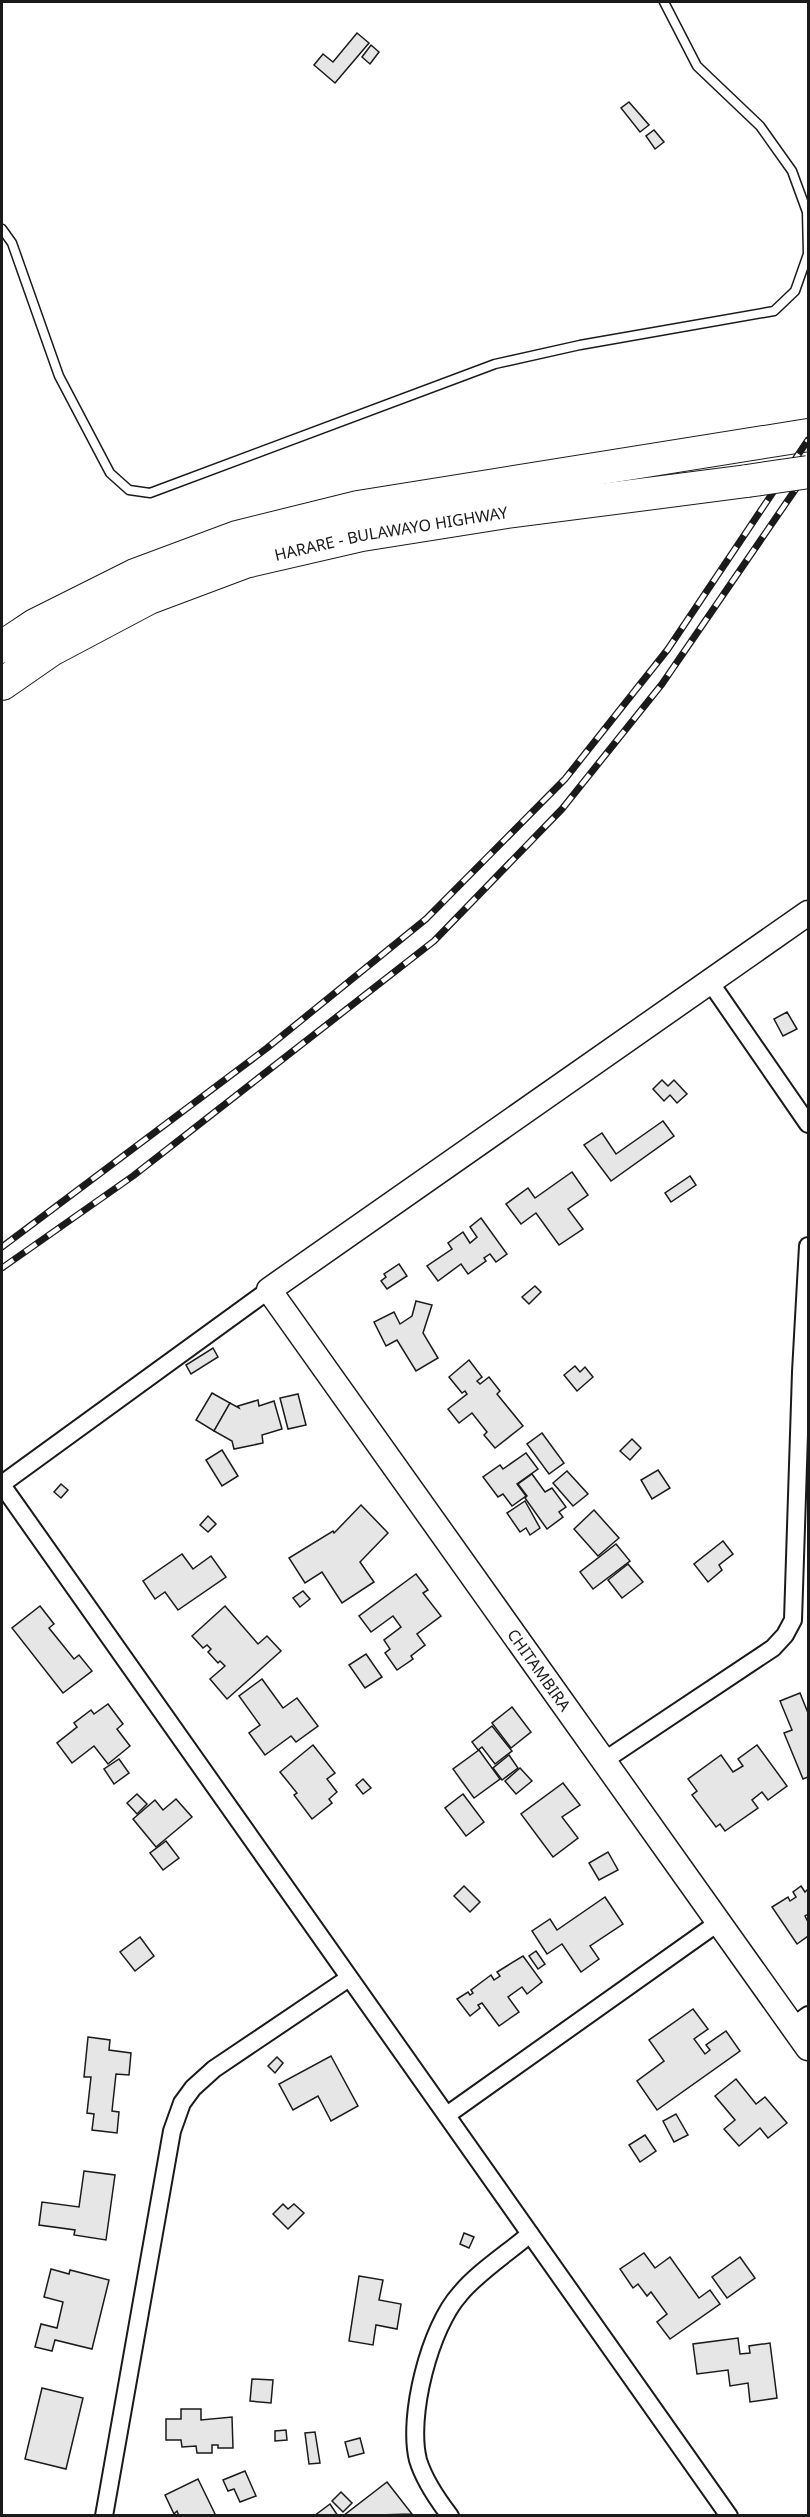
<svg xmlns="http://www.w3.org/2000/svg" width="810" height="2517" viewBox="0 0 810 2517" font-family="'Noto Sans',sans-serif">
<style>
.building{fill:#e6e6e6;stroke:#1a1a1a;stroke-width:1.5}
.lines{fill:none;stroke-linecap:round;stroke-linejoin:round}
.lane-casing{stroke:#1a1a1a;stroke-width:11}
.street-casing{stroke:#1a1a1a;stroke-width:20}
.secondary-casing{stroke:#1a1a1a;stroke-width:27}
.highway-casing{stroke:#1a1a1a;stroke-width:34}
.lane{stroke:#fff;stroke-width:8}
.street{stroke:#fff;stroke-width:16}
.secondary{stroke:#fff;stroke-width:24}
.highway{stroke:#fff;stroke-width:32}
.rail-casing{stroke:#1a1a1a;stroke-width:7}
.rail{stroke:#fff;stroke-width:4.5;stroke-dasharray:14;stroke-linecap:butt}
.highway-bridge-casing{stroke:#1a1a1a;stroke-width:34;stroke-linecap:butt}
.highway-bridge{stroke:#fff;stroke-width:32}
.labels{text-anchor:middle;stroke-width:4.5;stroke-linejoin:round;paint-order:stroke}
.street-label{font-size:16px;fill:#1a1a1a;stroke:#fff}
</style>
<rect width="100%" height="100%" fill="#fff"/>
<g class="building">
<path d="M357 33 369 43 335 83 314 65 323 54 333 62Z"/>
<path d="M371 45 379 52 370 64 362 57Z"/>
<path d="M629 102 649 125 640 132 621 108Z"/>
<path d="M654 130 664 142 655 149 646 136Z"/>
<path d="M787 1012 797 1029 783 1036 774 1019Z"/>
<path d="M662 1080 668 1086 674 1080 687 1094 677 1103 670 1095 664 1101 653 1089Z"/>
<path d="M663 1121 674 1136 611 1181 584 1145 602 1133 616 1154Z"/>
<path d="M572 1172 588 1195 568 1209 583 1229 559 1245 536 1213 521 1224 506 1204 528 1188 535 1198Z"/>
<path d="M690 1176 696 1185 671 1202 665 1193Z"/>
<path d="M481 1218 507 1254 496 1262 490 1254 484 1258 486 1261 468 1274 461 1264 438 1281 427 1266 452 1249 448 1243 463 1232 470 1243 477 1237 470 1227Z"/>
<path d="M399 1264 407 1276 387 1289 381 1281 386 1277 384 1274Z"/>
<path d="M535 1286 541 1292 529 1304 522 1297Z"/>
<path d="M416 1301 432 1305 423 1333 438 1358 416 1371 397 1340 386 1346 374 1322 394 1312 400 1324 412 1316Z"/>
<path d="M213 1348 218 1357 191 1374 186 1365Z"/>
<path d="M469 1360 482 1377 477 1381 480 1384 489 1377 500 1391 497 1394 523 1426 495 1448 484 1435 487 1432 472 1413 459 1423 448 1409 467 1394 465 1391 462 1393 449 1377Z"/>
<path d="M575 1366 580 1372 585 1367 593 1377 577 1391 564 1375Z"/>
<path d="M212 1393 230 1403 214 1431 196 1420Z"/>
<path d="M298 1394 306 1425 288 1429 280 1398Z"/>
<path d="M258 1400 259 1406 274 1401 282 1429 262 1435 263 1443 234 1449 232 1441 214 1431 230 1403 239 1408 238 1406Z"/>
<path d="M542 1433 564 1463 549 1474 527 1444Z"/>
<path d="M632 1439 641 1448 630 1460 620 1451Z"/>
<path d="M222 1450 238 1476 222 1486 206 1460Z"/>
<path d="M526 1453 538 1469 517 1484 526 1496 512 1506 503 1494 498 1497 483 1477 500 1465 503 1469Z"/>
<path d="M658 1470 670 1488 652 1499 641 1480Z"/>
<path d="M567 1471 588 1494 573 1506 553 1483Z"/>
<path d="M532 1474 545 1492 552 1488 566 1507 559 1512 563 1517 547 1529 525 1498 527 1496 518 1484Z"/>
<path d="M61 1484 68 1490 61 1498 54 1492Z"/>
<path d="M525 1501 540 1528 530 1535 526 1528 520 1532 507 1513Z"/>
<path d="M361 1505 388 1533 360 1562 374 1582 342 1603 322 1572 305 1583 289 1558 333 1531 334 1533 338 1529Z"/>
<path d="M594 1510 619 1538 598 1556 574 1529Z"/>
<path d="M208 1516 216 1524 208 1532 200 1525Z"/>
<path d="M723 1541 733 1554 719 1565 722 1570 708 1582 694 1564Z"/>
<path d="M616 1544 630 1561 593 1589 580 1572Z"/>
<path d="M182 1554 193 1569 211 1556 226 1577 178 1610 165 1592 155 1599 143 1581Z"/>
<path d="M628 1564 643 1582 622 1598 608 1580Z"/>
<path d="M416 1574 428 1590 423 1593 441 1616 417 1634 425 1645 411 1656 413 1659 397 1670 385 1653 390 1649 384 1640 401 1627 393 1616 371 1632 359 1616Z"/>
<path d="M303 1591 310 1599 300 1607 293 1598Z"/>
<path d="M40 1606 54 1624 49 1628 74 1659 79 1655 92 1671 63 1693 12 1628Z"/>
<path d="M225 1606 258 1644 267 1636 281 1651 227 1699 210 1679 225 1666 220 1661 218 1663 208 1652 211 1649 207 1645 203 1648 192 1636Z"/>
<path d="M366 1654 382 1677 365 1688 349 1665Z"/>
<path d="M262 1679 283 1708 297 1698 318 1726 296 1742 291 1736 265 1755 249 1733 260 1725 239 1696Z"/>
<path d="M800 1693 808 1713V1777L803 1779 784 1733 792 1730 780 1701Z"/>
<path d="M108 1704 123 1724 117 1729 130 1746 108 1764 94 1746 72 1763 57 1743 77 1727 74 1723 91 1710 94 1714Z"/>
<path d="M512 1707 531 1732 511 1748 492 1723Z"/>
<path d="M492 1726 512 1751 495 1764 482 1747 478 1750 472 1742Z"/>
<path d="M313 1745 335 1773 327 1779 337 1792 329 1799 332 1803 312 1819 294 1795 297 1793 280 1772Z"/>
<path d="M757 1745 787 1786 768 1800 762 1792 752 1800 758 1808 725 1831 720 1824 716 1827 692 1795 697 1791 688 1779 721 1755 733 1772 743 1766 738 1759Z"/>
<path d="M479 1750 500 1779 474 1798 453 1769Z"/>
<path d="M509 1755 518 1768 502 1780 493 1768Z"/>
<path d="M119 1759 129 1773 114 1784 104 1769Z"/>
<path d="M520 1768 532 1781 516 1794 505 1781Z"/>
<path d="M363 1779 371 1788 363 1794 356 1785Z"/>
<path d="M563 1783 580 1805 562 1817 578 1838 553 1857 521 1814Z"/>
<path d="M137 1794 147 1804 137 1814 127 1803Z"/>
<path d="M463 1794 484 1822 466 1836 445 1808Z"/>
<path d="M176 1799 192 1817 156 1847 133 1819 155 1800 163 1810Z"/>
<path d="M166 1841 179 1858 163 1870 150 1853Z"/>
<path d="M608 1852 618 1870 599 1880 589 1863Z"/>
<path d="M464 1886 480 1902 470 1912 454 1896Z"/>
<path d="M801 1886 805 1892 808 1889V1914L805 1916 808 1922V1936L797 1944 772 1907 788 1897 790 1901 796 1897 793 1892Z"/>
<path d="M605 1897 623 1924 590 1946 599 1959 581 1972 562 1944 547 1954 532 1931 550 1919 557 1930Z"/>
<path d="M140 1937 154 1956 135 1971 120 1952Z"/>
<path d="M536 1951 545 1964 538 1969 529 1956Z"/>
<path d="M523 1956 542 1982 527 1994 522 1987 508 1997 519 2012 499 2026 482 2003 478 2005 480 2008 470 2016 457 1999 468 1992 470 1995 473 1993 471 1990 491 1975 494 1980 500 1976 497 1972Z"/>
<path d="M693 2009 708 2029 694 2039 705 2054 710 2050 706 2045 726 2031 740 2051 657 2110 637 2081 664 2061 649 2040Z"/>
<path d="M88 2037 110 2040 109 2050 131 2053 129 2075 116 2074 112 2111 119 2112 117 2133 92 2130 94 2114 87 2113 91 2077H84Z"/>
<path d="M331 2056 358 2106 331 2121 318 2096 293 2110 279 2084Z"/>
<path d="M277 2057 283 2063 275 2073 268 2066Z"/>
<path d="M736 2079 756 2104 765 2097 787 2123 768 2138 760 2128 739 2146 724 2129 735 2120 715 2096Z"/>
<path d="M676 2114 688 2135 674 2142 663 2121Z"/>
<path d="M645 2135 656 2151 640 2162 629 2145Z"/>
<path d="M84 2171 115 2175 106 2240 74 2235 75 2230 39 2225 42 2202 79 2207Z"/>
<path d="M283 2204 288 2209 294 2204 304 2213 288 2229 273 2214Z"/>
<path d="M464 2233 474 2237 469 2248 460 2244Z"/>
<path d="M644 2253 655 2268 670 2257 699 2298 710 2290 720 2304 670 2339 657 2322 667 2314 651 2292 647 2296 638 2284 633 2288 620 2269Z"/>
<path d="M740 2257 755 2278 727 2298 712 2277Z"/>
<path d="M51 2269 69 2274 70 2270 109 2280 92 2349 55 2340 52 2351 35 2347 41 2324 57 2328 63 2302 44 2297Z"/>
<path d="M359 2276 383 2280 379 2300 401 2304 397 2329 376 2325 373 2345 349 2341Z"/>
<path d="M738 2338 740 2354 750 2353 749 2346 770 2343 777 2398 750 2402 748 2383 730 2386 728 2370 697 2374 693 2344Z"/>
<path d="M252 2379 273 2380 271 2403 250 2401Z"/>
<path d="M42 2388 83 2398 66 2469 25 2459Z"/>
<path d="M181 2409H201V2420L232 2417 233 2448H218V2445H212V2453H197L196 2446 182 2447 181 2440H166V2419H181Z"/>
<path d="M286 2430 287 2440 275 2441V2431Z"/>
<path d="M315 2432 320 2463 309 2464 305 2433Z"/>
<path d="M360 2438 364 2453 349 2457 345 2442Z"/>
<path d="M245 2471 256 2496 240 2502 234 2489 228 2491 223 2480Z"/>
<path d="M198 2479 216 2516H179L177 2511 174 2514 165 2495Z"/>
<path d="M387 2482 412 2514 343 2516Z"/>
<path d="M341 2492 352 2503 343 2512 332 2501Z"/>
<path d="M330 2504 338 2516H314Z"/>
</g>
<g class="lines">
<g class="lane-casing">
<path id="lane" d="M2 229 12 243 59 376 110 473 129 490 150 493 495 364 580 345 774 311 795 291 808 254 807 212 792 171 760 126 697 66 664 2"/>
</g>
<g class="street-casing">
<g id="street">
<path d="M710 982 808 1124"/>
<path d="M2 1484 269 1290"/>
<path d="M2 1485 729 2516"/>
<path d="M605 1760 773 1648 785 1635 793 1620 801 1372 808 1246"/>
<path d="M793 2026 808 2015"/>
<path d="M447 2115 719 1922"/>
<path d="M104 2516 172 2131 182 2103 193 2088 214 2069 349 1978"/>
<path d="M450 2516C437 2499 424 2480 418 2460 407 2416 430 2327 460 2294 478 2272 508 2253 530 2234"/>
</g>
</g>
<g class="secondary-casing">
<g id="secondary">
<path id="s1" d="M808 913 269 1290 808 2048"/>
</g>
</g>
<g class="highway-casing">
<g id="highway">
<path d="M2 647 35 625 135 575 237 537 358 507 808 435"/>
<path id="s2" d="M2 684 51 650 149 598 245 562 362 535 507 512 747 481"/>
</g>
</g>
<use href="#lane" class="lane"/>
<use href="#street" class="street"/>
<use href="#secondary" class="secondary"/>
<use href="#highway" class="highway"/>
<g class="rail-casing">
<g id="rail">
<path d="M2 1247 267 1048 426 919 565 779 668 649 808 440"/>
<path d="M2 1268 133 1176 434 941 562 809 662 684 808 471"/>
</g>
</g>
<use href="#rail" class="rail"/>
<g class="highway-bridge-casing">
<path id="highway-bridge" d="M747 481 808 472"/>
</g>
<use href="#highway-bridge" class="highway-bridge"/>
</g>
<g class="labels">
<g class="street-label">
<text dy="6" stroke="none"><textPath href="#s2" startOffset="422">HARARE - BULAWAYO HIGHWAY</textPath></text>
<text dy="6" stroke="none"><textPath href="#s1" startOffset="1124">CHITAMBIRA</textPath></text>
</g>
</g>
<rect width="810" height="2517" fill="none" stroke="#1a1a1a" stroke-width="6"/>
</svg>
